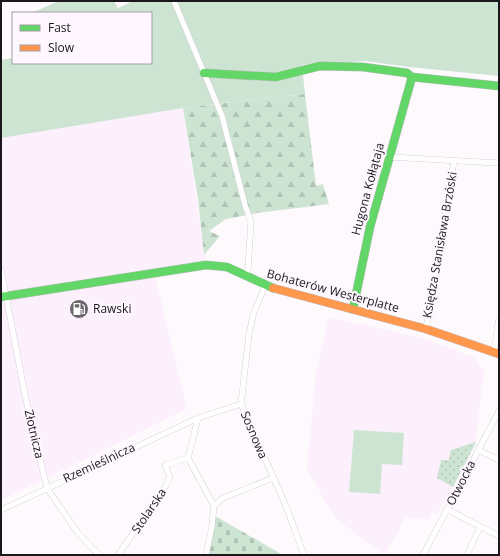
<svg xmlns="http://www.w3.org/2000/svg" width="500" height="556" viewBox="0 0 500 556" font-family="'Open Sans',sans-serif">
<style>
.built{fill:#fcf0fc}
.grass{fill:#cee4d3}
.forest{fill:url(#forest-firs)}
.cemetery{fill:url(#cemetery-stones)}
.park{fill:url(#park-dots)}
.lines{fill:none;stroke-linecap:round;stroke-linejoin:round}
.street-casing{stroke:#c0bcc0;stroke-width:6}
.fast-casing{stroke:#c0bcc0;stroke-width:9}
.slow-casing{stroke:#c0bcc0;stroke-width:9}
.street{stroke:#fffeff;stroke-width:5.5}
.fast{stroke:#63d668;stroke-width:8}
.slow{stroke:#ff974d;stroke-width:8}
.labels{text-anchor:middle;stroke-width:4;stroke-linejoin:round;paint-order:stroke}
.street-label{font-size:12px;fill:#1b171c;stroke:#fff7ff}
.poi-label{font-size:12px;fill:#1b171c;stroke:#fff7ff;text-anchor:start}
</style>
<defs>
<pattern id="forest-firs" width="22" height="20" patternUnits="userSpaceOnUse"><rect width="22" height="20" fill="#cee4d3"/><path d="M5 1l3.5 6h-7zM16 11l3.5 6h-7z" fill="#b0c3b5"/></pattern>
<pattern id="cemetery-stones" width="16" height="16" patternUnits="userSpaceOnUse"><rect width="16" height="16" fill="#cee4d3"/><path d="M2 7V4a2 2 0 0 1 4 0v3zM10 15v-3a2 2 0 0 1 4 0v3z" fill="#b0c3b5"/></pattern>
<pattern id="park-dots" width="8" height="8" patternUnits="userSpaceOnUse"><rect width="8" height="8" fill="#cee4d3"/><path d="M2 2h.1M6 6h.1" fill="none" stroke="#b0c3b5" stroke-width="1.8" stroke-linecap="round"/></pattern>
</defs>
<rect width="100%" height="100%" fill="#fdf9fd"/>
<g class="built">
<path d="M183 108 206 265 154 272 187 409 1 500V138Z"/>
<path d="M329 317 417 337 474 357 484 372 475 446 437 514 432 512 427 520 406 517 385 555 336 519 307 470 316 372Z"/>
</g>
<g class="grass">
<path d="M59 1H114L118 8 133 1H499V76L409 67 365 61 302 65 305 94 183 108 1 138V60L13 58V63H151V13H31Z"/>
<path d="M354 430 404 433 402 465 382 464 380 494 349 492Z"/>
</g>
<path class="forest" d="M305 94 316 186 323 184 329 204 257 213 226 219 209 231 220 236 204 255 198 199 183 108Z"/>
<path class="cemetery" d="M215 516 283 555H209Z"/>
<path class="park" d="M476 442 453 487 437 478 441 460H449L451 450Z"/>
<g class="lines">
<g class="street-casing">
<g id="street">
<path d="M174 1 222 116 245 205 251 222 248 269 245 275"/>
<path d="M389 157 499 163"/>
<path d="M1 270 25 395 47 488 78 533 99 555"/>
<path d="M265 286 254 312 249 334 241 404 286 506 304 555"/>
<path d="M426 329 454 161"/>
<path d="M494 351 499 319"/>
<path d="M198 418 188 458 214 506 212 526 206 555"/>
<path d="M478 450 499 460"/>
<path d="M214 506 223 498 273 478"/>
<path d="M1 510 198 418 241 404"/>
<path d="M448 510 499 536"/>
<path d="M118 555 164 489 170 477 165 465 188 458"/>
<path d="M423 555 499 411"/>
<path d="M467 555 480 527"/>
</g>
</g>
<g class="fast-casing">
<g id="fast">
<path d="M204 73 276 77 320 66 363 67 407 73 412 77 499 86"/>
<path d="M1 297 206 265 227 267 273 288"/>
<path d="M353 309 370 227 412 77"/>
</g>
</g>
<g class="slow-casing">
<path id="slow" d="M273 288 426 329 499 354"/>
</g>
<use href="#street" class="street"/>
<use href="#fast" class="fast"/>
<use href="#slow" class="slow"/>
</g>
<defs>
<g id="fuel-disc" transform="scale(1)"><circle r="9.5" fill="#6a666b" stroke="#fff7ff"/><path d="M-5.5-6h7V0h2V4h1.3V-2.5L3-4.5l.8-.8L6-3V5H2.5V1h-1V6h-7ZM-4.2-4.7v3.2H.2V-4.7Z" fill="#fff"/></g>
</defs>
<g fill-rule="evenodd">
<use href="#fuel-disc" x="79" y="309"/>
</g>
<g class="labels">
<g class="street-label">
<text transform="translate(368 189) rotate(-75)" y="4">Hugona Kołłątaja</text>
<text transform="translate(440 245) rotate(-80)" y="4">Księdza Stanisława Brzóski</text>
<text transform="translate(333 291) rotate(15)" y="4">Bohaterów Westerplatte</text>
<text transform="translate(34 434) rotate(77)" y="4">Złotnicza</text>
<text transform="translate(254 435) rotate(67)" y="4">Sosnowa</text>
<text transform="translate(99 463) rotate(-25)" y="4">Rzemieślnicza</text>
<text transform="translate(461 483) rotate(-63)" y="4">Otwocka</text>
<text transform="translate(149 511) rotate(-56)" y="4">Stolarska</text>
</g>
<g class="poi-label">
<text x="93" y="313">Rawski</text>
</g>
</g>
<rect width="500" height="556" fill="none" stroke="#1b171c" stroke-width="4"/>
<rect x="12" y="12" width="140" height="52" fill="#fff7ff" stroke="#a49da4"/>
<rect x="20" y="25" width="20" height="6" fill="#63d668" stroke="#a49da4"/>
<text x="48" y="32" font-size="12" fill="#1b171c">Fast</text>
<rect x="20" y="45" width="20" height="6" fill="#ff974d" stroke="#a49da4"/>
<text x="48" y="52" font-size="12" fill="#1b171c">Slow</text>
</svg>
